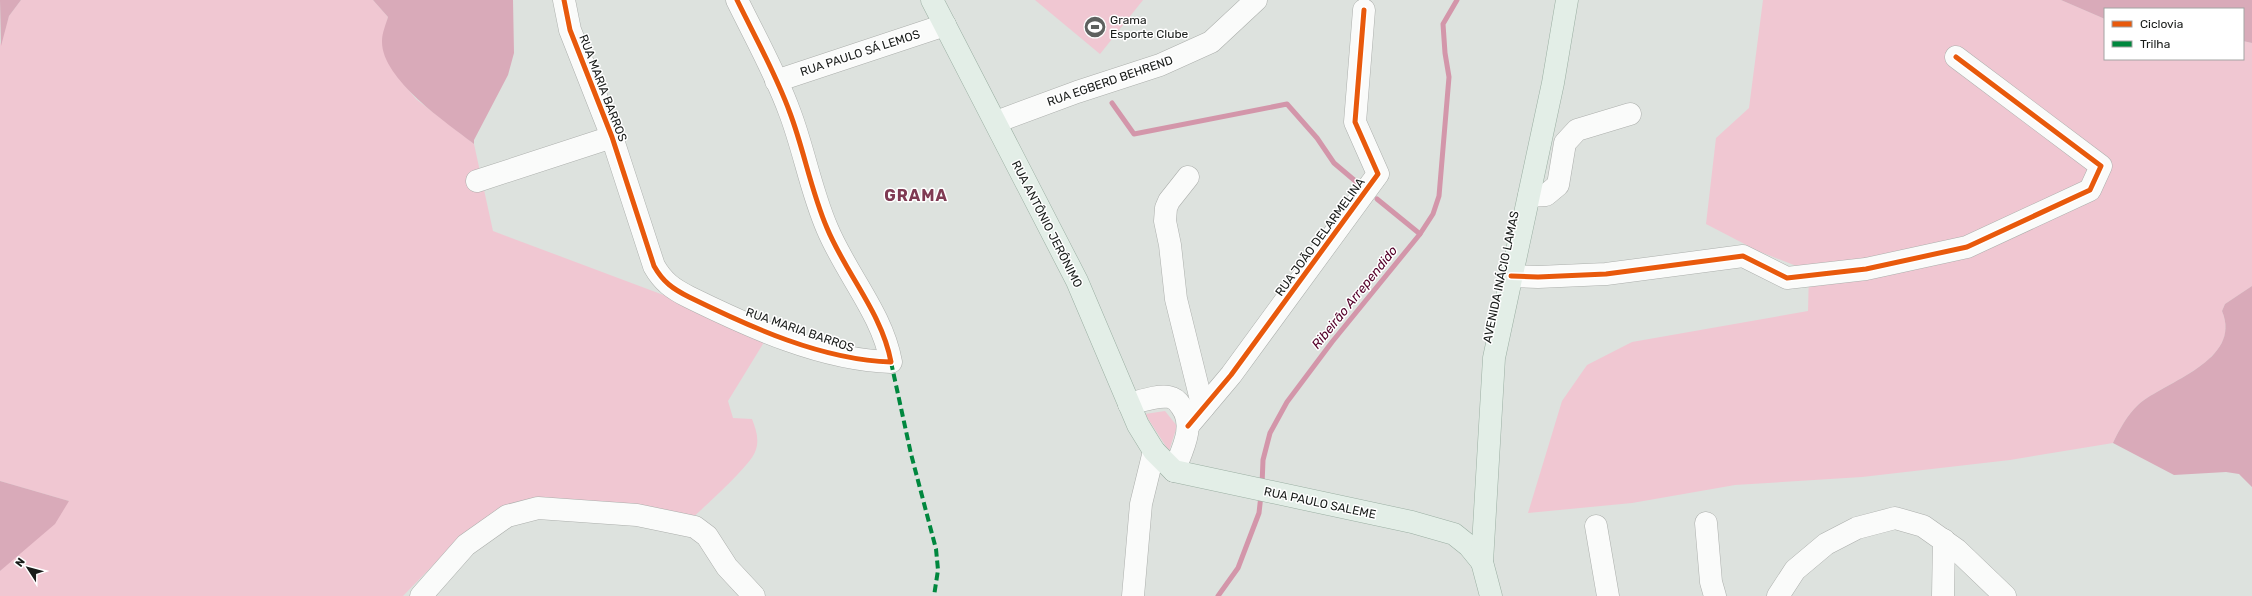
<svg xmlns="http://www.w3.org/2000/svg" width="2252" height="596" viewBox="0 0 2252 596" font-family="Rubik,sans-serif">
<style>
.green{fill:#f0c7d2}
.forest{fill:#d9aab9}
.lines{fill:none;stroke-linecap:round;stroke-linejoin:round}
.stream{stroke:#d396aa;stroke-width:5}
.minor-casing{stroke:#acafac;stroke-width:23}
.major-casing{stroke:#9bafa3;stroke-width:23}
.minor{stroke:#fafbfa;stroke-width:22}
.major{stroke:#e3eee7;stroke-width:22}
.quiet{stroke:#00873e;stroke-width:4;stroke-dasharray:8 4;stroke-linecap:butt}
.cycleway-casing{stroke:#fff;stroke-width:8}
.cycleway{stroke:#e8590c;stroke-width:5}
.labels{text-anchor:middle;stroke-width:3;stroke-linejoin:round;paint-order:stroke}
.poi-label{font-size:12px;fill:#191c1a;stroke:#fff;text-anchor:start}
.street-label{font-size:12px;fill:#191c1a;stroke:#fff}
.water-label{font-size:13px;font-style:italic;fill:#540029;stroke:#fff}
.district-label{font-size:16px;font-weight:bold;letter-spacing:1px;fill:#7f3a53;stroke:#fff}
</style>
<rect width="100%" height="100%" fill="#dde2de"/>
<g class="green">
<path d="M21 0H373L388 17 382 41 388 61 397 76 416 99 474 144 493 231 767 334 766 339 728 401 733 418 752 419C756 429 760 441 755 452 750 466 702 509 689 521L509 508 443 555 403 596H0V571L69 501 0 481V45L9 16Z"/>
<path d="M1035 0H1143L1100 54Z"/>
<path d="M1763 0H2061L2105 19V59H2243V41L2252 43V286L2225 304 2222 311C2243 361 2165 381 2138 405 2128 414 2119 430 2113 443L2010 460 1862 477 1735 485 1632 503 1528 513 1562 401 1587 365 1632 342 1808 311 1809 271 1758 251 1706 224 1716 138 1749 108Z"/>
<path d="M1165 411 1177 426 1169 451 1145 414Z"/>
</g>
<g class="forest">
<path d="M0 0H21L9 16 1 46Z"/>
<path d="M373 0H513L514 53 508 75 474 140V144C447 123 381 79 382 41 382 33 386 24 388 17Z"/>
<path d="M2061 0H2252V43L2243 41V9H2105V19Z"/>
<path d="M2252 286V487L2239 474 2226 472 2174 475 2113 443C2119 430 2128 414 2138 405 2165 381 2243 361 2222 311L2225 304Z"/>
<path d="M0 481 69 501 55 524 0 571Z"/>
</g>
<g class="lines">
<g class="stream">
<path d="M1112 103 1134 134 1287 104 1317 138 1334 163 1360 185"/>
<path d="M1377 199 1420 234"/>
<path d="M1262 485 1263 460 1270 433 1287 402 1332 342 1420 234 1433 214 1439 196 1449 77 1445 53 1443 24 1457 0"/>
<path d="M1218 596 1238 568 1259 513 1261 495"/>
</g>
<g class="minor-casing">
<g id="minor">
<path d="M564 0 570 30 612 137 654 266C663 282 673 289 689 297 750 327 822 360 891 362 882 313 846 274 827 228 811 191 804 150 790 113 776 74 755 37 737 0"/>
<path d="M776 81 945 25"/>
<path d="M996 122 1077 92 1160 65 1211 42 1256 0"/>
<path d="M1188 177 1169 201 1166 208 1165 221 1170 245 1176 299 1203 408"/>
<path d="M477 181 612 137"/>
<path d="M1529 196 1546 195 1558 185 1565 143 1577 130 1630 114"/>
<path d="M1511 276 1538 277 1606 274 1743 256 1787 278 1866 269 1967 247 2090 190 2101 166 1956 57"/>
<path d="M1129 404C1141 401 1157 395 1169 397 1175 398 1178 401 1181 406 1196 426 1182 450 1174 471"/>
<path d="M1188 426 1231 375 1378 174 1355 122 1364 10"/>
<path d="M1706 523 1711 582 1715 596"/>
<path d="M1596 526 1608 596"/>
<path d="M421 596 466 545 507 516 538 508 637 515 695 527 707 536 727 567 754 596"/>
<path d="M1133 596 1141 504 1154 451"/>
<path d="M1778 596 1795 570 1826 544 1857 528 1895 518 1923 526 1957 550 2005 596"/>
<path d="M1943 596 1944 540"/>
</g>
</g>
<g class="major-casing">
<g id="major">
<path d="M932 0 1077 281 1138 425 1154 451 1174 471 1412 522 1454 534 1469 546 1482 562"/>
<path d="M1491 596 1482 562 1494 358 1553 83 1567 0"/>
</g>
</g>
<use href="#minor" class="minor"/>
<use href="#major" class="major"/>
<path class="quiet" d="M891 362 911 454 936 549 938 570 934 596"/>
<g class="cycleway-casing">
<g id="cycleway">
<path d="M564 0 570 30 612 137 654 266C663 282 673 289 689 297 750 327 822 360 891 362 882 313 846 274 827 228 811 191 804 150 790 113 776 74 755 37 737 0"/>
<path d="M1511 276 1538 277 1606 274 1743 256 1787 278 1866 269 1967 247 2090 190 2101 166 1956 57"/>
<path d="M1188 426 1231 375 1378 174 1355 122 1364 10"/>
</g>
</g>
<use href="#cycleway" class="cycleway"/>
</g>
<defs>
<g id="stadium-disc" transform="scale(1.15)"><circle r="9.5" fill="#5e615f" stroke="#fff"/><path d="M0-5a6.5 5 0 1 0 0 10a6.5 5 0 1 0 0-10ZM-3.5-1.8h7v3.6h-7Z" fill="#fff"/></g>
</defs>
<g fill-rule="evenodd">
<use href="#stadium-disc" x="1095" y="27"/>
</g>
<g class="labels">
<g class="poi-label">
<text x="1110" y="24">Grama<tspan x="1110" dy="14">Esporte Clube</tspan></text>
</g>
<g class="street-label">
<text transform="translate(860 53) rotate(-18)" y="4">RUA PAULO SÁ LEMOS</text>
<text transform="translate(1110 81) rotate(-19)" y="4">RUA EGBERD BEHREND</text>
<text transform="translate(603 88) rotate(69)" y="4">RUA MARIA BARROS</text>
<text transform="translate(1047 224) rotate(63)" y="4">RUA ANTÔNIO JERÔNIMO</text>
<text transform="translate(1320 237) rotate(-54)" y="4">RUA JOÃO DELARMELINA</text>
<text transform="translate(1501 277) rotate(-78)" y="4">AVENIDA INÁCIO LAMAS</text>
<text transform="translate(800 330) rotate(19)" y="4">RUA MARIA BARROS</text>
<text transform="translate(1320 503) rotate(12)" y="4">RUA PAULO SALEME</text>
</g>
<g class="water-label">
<text transform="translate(1354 297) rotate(-51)" y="5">Ribeirão Arrependido</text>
</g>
<g class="district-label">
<text x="916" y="201">GRAMA</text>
</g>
</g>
<rect x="2104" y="8" width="140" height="52" fill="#ffffff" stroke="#a3a4a3"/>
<rect x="2112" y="21" width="20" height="6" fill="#e8590c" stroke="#a3a4a3"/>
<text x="2140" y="28" font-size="12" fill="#191c1a">Ciclovia</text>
<rect x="2112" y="41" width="20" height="6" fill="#00873e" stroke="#a3a4a3"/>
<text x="2140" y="48" font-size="12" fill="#191c1a">Trilha</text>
<g transform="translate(28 568) rotate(306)" stroke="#ffffff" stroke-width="3" paint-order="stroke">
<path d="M0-3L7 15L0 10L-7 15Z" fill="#191c1a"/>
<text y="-6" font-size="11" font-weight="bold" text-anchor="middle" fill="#191c1a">N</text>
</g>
</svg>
